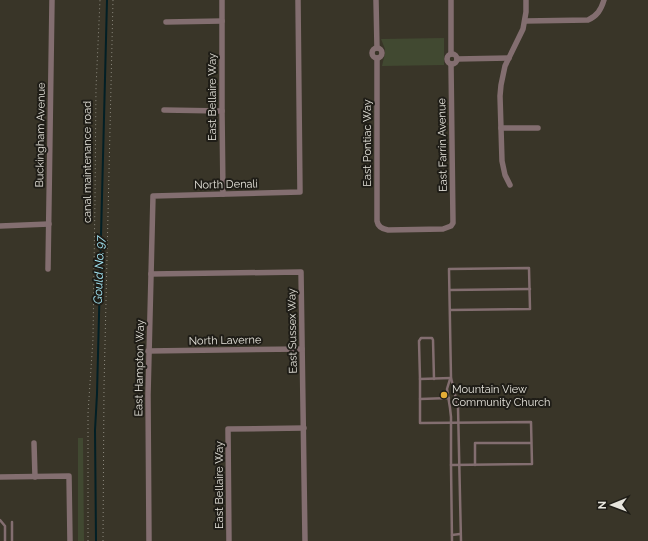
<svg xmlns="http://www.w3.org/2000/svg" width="648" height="541" viewBox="0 0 648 541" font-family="Raleway,sans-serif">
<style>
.green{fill:#414931}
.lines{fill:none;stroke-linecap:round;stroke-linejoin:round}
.stream{stroke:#021f25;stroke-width:2}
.path{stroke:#8e8b80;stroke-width:1;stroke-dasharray:1 3;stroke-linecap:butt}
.lane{stroke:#836e70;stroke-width:2.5}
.street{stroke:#836e70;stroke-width:5.5}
.poi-dot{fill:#e5ad36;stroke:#1f1d17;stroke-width:1.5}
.labels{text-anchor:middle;stroke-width:4;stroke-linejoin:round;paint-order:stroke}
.street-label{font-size:11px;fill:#e6e4dc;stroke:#1f1d17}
.poi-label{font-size:11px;fill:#e6e4dc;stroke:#1f1d17;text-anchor:start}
.water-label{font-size:12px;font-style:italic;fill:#a7ecfc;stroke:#1f1d17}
</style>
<rect width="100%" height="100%" fill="#393528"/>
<g class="green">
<path d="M444 38V65L382 66 385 53V49L381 39Z"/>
<path d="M78 438H83L84 541H78Z"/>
</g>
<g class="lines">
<path class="stream" d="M96 541 95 430 97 394 107 0"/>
<g class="path">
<path d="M88 541V413L93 339 95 199 96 88 100 0"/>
<path d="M103 541 104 387 113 0"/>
</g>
<g class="lane">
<path d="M450 290 530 289"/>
<path d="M450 310 530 309 529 268 449 269 451 378 458 407 461 541"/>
<path d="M420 379 419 341 421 338H432L433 340 434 379"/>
<path d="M450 379 447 389 450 408 451 417V465L452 541"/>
<path d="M420 399 449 398"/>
<path d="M451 465 532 464 531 422 420 423V379L451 378"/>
<path d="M475 465V443H531"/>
<path d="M0 520 5 526V541"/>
<path d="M12 522V541"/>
<path d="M452 535 460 534"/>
</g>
<g class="street">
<path d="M222 0V111L223 194"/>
<path d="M376 0 377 48"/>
<path d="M451 0V54"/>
<path d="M525 21 588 20C597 16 601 10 604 0"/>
<path d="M166 22 222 21"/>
<circle cx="377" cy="53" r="5"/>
<circle cx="452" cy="59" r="5"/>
<path d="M377 58V221C378 227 382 229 388 230L443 229 451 226 453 223 451 64"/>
<path d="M457 59 509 58"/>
<path d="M164 110 222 111"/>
<path d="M501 128H538"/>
<path d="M510 185 505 175 502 161 500 96 501 85 505 66 523 29 526 12V0"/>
<path d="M0 226 49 224"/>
<path d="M48 269 52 0"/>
<path d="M151 274 301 272 305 541"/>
<path d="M148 351 302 349"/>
<path d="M34 443 35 477"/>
<path d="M0 477 69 476 70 541"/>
<path d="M149 541 148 395 153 196 300 192 298 0"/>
<path d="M229 541 228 429 304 428"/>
</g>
</g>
<circle class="poi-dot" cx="444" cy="395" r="4"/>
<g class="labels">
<g class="street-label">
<text transform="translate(212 97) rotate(-90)" y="4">East Bellaire Way</text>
<text transform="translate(40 135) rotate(-89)" y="4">Buckingham Avenue</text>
<text transform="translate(367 143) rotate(-90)" y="4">East Pontiac Way</text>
<text transform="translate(442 145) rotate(-91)" y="4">East Farrin Avenue</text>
<text transform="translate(87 162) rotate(-90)" y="4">canal maintenance road</text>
<text transform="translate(226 184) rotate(-1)" y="4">North Denali</text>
<text transform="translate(292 331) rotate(-91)" y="4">East Sussex Way</text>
<text transform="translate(225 340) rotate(-1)" y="4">North Laverne</text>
<text transform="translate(139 368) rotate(-89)" y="4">East Hampton Way</text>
<text transform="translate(219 485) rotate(-90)" y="4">East Bellaire Way</text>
</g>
<g class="poi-label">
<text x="452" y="393">Mountain View<tspan x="452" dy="13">Community Church</tspan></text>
</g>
<g class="water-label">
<text transform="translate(99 270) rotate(-88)" y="4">Gould No. 97</text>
</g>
</g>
<g transform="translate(612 505) rotate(269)" stroke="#1f1d17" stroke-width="3" paint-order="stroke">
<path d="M0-3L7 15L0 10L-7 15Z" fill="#e6e4dc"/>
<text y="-6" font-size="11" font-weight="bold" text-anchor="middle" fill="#e6e4dc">N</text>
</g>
</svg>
